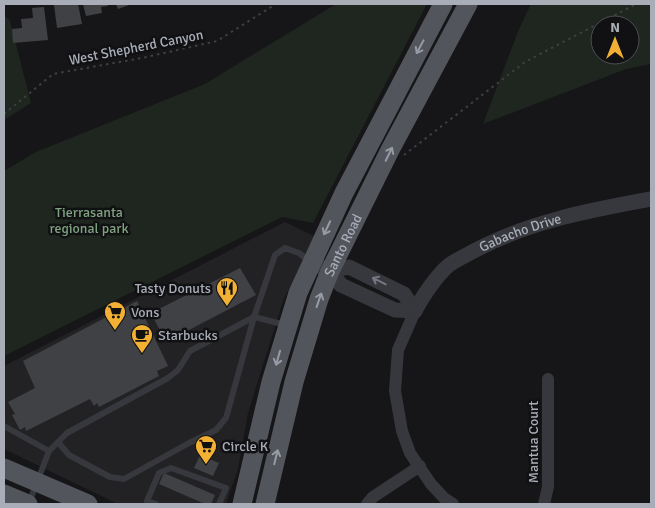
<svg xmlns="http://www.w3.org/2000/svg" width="655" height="508" viewBox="0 0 655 508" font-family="Signika,sans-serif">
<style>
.built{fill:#222225}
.green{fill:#1e261f;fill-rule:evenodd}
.building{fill:#404145}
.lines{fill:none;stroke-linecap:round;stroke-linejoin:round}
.path{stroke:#3d3f44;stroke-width:2;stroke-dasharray:2.5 4;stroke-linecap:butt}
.service{stroke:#37383d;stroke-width:6}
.minor{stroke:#37383d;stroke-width:12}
.tertiary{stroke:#37383d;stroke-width:15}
.primary{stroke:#53555c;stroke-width:19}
.oneway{stroke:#979ba6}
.oneway2{stroke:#757881}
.labels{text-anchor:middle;stroke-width:5;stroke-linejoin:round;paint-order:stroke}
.street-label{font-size:14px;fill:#a8adb8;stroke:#111113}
.park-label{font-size:14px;fill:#7fa381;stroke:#111113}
.poi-label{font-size:14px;fill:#a8adb8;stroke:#111113;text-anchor:start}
</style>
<rect width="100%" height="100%" fill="#161618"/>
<path class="built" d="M285 222 314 236 299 272 284 298 248 413 238 469 226 504H118L4 449V366Z"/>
<g class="green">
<path d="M336 4H427L313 223 282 217 4 356V171L36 152 205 84Z"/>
<path d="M531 4H651V64L626 69 483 124 519 29ZM600 25H630V55H600Z"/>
<path d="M4 15 10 21 31 103 4 120Z"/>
</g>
<g class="building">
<path d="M60 4H78L82 24 57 28 54 5Z"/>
<path d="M83 4H107L108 6 101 7 102 13 86 16Z"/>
<path d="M116 4H132L118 9Z"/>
<path d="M44 7 48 40 13 43 12 29 22 28 21 19 33 18 32 8Z"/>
<path d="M240 268 256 295 166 342 151 313Z"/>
<path d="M137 301 168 366 157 371 159 376 99 407 97 403 94 406 90 399 26 431 25 427 20 430 12 415 15 414 8 402 35 388 23 361Z"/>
<path d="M200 455 219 463 213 476 194 468Z"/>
<path d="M164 473 215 495 211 504H205L159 484Z"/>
</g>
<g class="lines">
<g class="path">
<path d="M4 114 53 74 142 58 217 41 276 4"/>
<path d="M404 155 525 62 636 4"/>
</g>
<g class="service">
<path d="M4 426 49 451"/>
<path d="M58 442 69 455 110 477 124 479 189 443 216 430 226 418 254 317 275 255 285 248 299 253 311 262"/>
<path d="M29 503 49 451 67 433 168 378 178 370 190 351 254 317 286 325"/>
<path d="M156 504 147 501 159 473 171 468 226 488 219 504"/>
</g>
<g class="minor">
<path d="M415 311 398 350 395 391 402 431 410 453 431 484 444 498 453 504"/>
<path d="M367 504 373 497 420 466"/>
<path d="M544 504 548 487V379"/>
</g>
<g class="tertiary">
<path d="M311 262 330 271 341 285 395 310 415 311"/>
<path d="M330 271 349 267 404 294 415 311"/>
<path id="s1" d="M415 311C422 297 437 275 449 265 456 260 465 256 472 252 527 222 590 210 651 199"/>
</g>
<g class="primary">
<path d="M4 468 88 504"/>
<path d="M4 494 28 504"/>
<path d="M242 504 271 382 298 293 344 193 443 4"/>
<path id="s2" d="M265 504 294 382 319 299 330 271 390 150 468 4"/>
</g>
</g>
<defs><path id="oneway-shaft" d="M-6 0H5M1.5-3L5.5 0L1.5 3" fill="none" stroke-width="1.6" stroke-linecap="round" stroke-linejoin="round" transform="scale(1.25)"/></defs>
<g class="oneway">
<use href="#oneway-shaft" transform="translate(420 47) rotate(118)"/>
<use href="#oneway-shaft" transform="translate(389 154) rotate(-64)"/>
<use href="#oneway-shaft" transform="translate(327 228) rotate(115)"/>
<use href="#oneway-shaft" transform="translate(319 300) rotate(-71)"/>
<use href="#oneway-shaft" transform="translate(278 358) rotate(106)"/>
<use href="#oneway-shaft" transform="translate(276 457) rotate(-76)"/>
</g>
<use class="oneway2" href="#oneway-shaft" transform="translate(379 281) rotate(-153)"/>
<defs>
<g id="restaurant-pin" transform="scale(1.125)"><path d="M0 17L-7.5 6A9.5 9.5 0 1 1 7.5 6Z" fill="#f2b134" stroke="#111113"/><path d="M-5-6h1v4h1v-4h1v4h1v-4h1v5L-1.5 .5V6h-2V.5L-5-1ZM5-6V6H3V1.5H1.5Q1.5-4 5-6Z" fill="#111"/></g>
<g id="supermarket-pin" transform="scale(1.125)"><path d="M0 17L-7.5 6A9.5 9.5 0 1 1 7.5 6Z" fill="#f2b134" stroke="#111113"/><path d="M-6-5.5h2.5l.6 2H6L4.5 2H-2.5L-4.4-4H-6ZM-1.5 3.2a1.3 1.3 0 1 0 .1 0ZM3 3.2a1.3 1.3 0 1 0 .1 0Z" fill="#111"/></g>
<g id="cafe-pin" transform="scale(1.125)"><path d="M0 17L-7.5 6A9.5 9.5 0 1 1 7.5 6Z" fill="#f2b134" stroke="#111113"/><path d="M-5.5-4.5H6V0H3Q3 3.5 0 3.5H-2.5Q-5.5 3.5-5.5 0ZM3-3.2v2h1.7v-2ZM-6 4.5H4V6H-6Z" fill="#111"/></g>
</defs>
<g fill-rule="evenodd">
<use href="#restaurant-pin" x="227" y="288"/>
<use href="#supermarket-pin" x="115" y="312"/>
<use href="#cafe-pin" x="142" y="335"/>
<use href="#supermarket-pin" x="206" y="446"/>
</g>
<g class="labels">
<g class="street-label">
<text transform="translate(136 47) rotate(-11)" y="5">West Shepherd Canyon</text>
<text dy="5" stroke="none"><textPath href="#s1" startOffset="136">Gabacho Drive</textPath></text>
<text dy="5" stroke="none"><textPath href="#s2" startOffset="271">Santo Road</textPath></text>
<text transform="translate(533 442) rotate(-90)" y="5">Mantua Court</text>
</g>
<g class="park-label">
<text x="89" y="217">Tierrasanta<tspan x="89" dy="16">regional park</tspan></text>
</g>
<g class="poi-label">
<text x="211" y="293" text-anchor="end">Tasty Donuts</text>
<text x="131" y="317">Vons</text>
<text x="158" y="340">Starbucks</text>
<text x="222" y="451">Circle K</text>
</g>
</g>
<rect width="655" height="508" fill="none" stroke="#a8adb8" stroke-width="10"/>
<g transform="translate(615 40)"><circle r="24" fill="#111113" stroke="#4d4f55"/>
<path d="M0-4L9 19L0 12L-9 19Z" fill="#f2b134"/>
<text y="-8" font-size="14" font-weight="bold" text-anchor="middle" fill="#a8adb8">N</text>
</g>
</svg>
